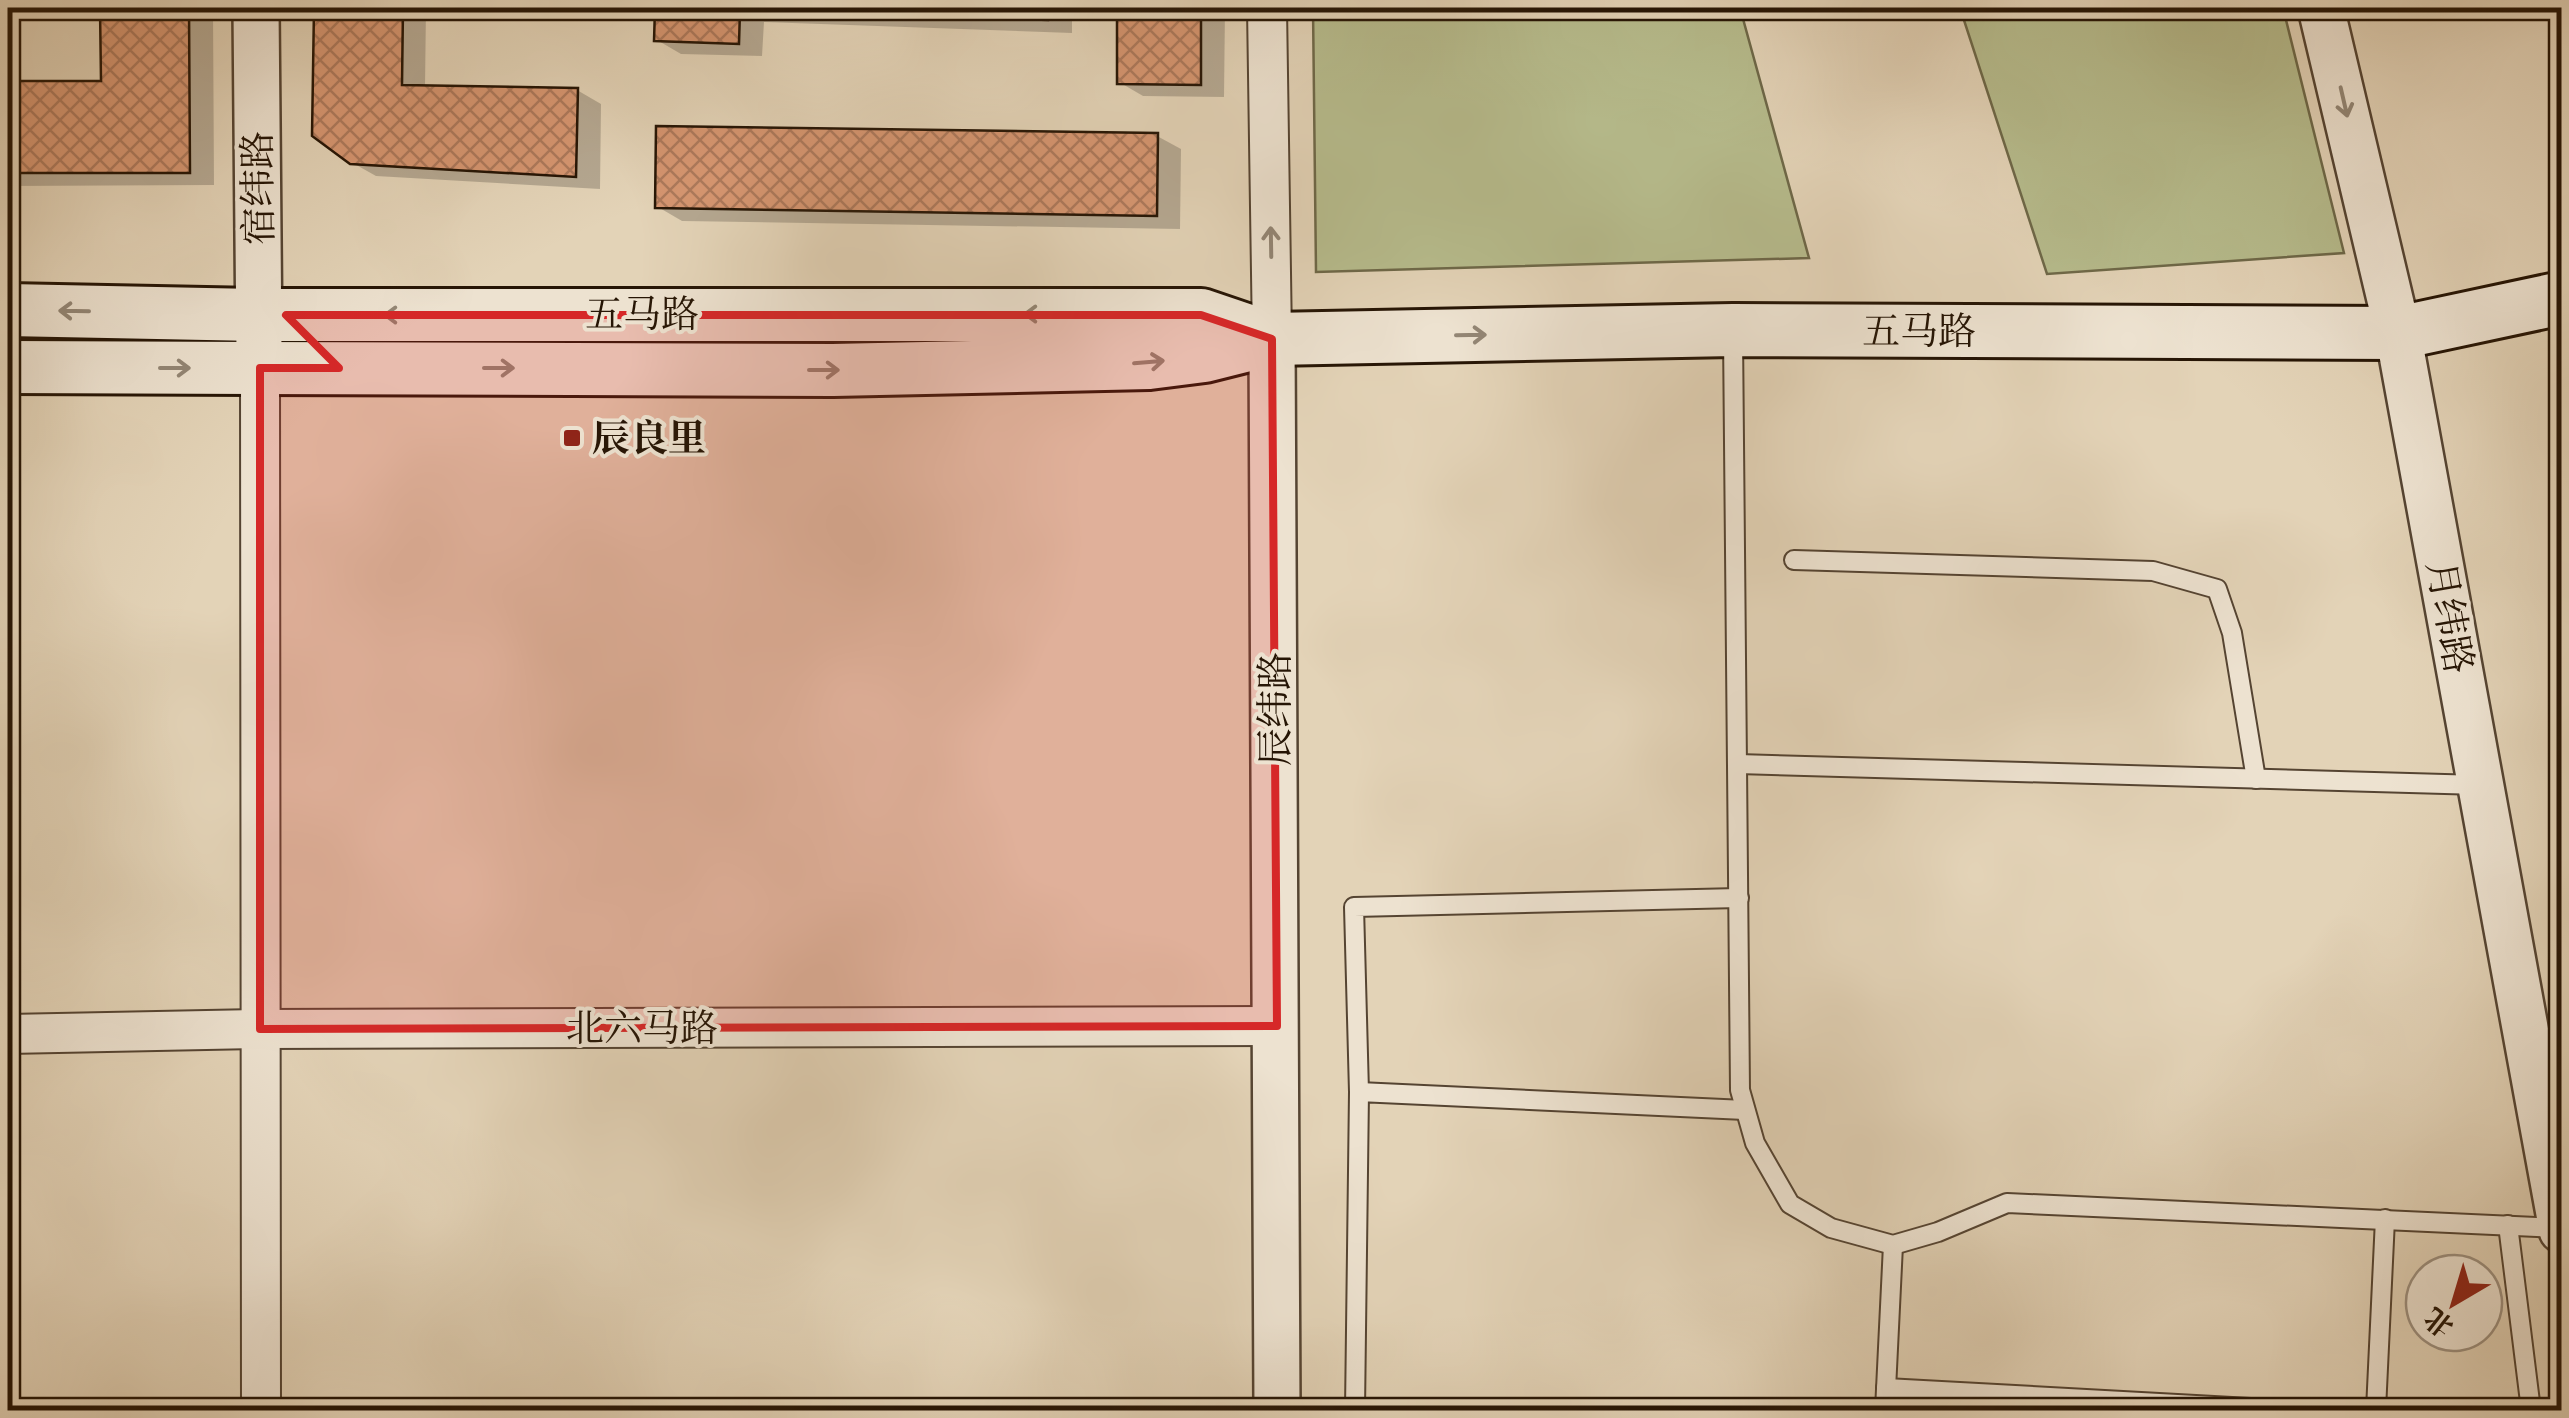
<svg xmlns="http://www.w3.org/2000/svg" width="2569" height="1418" viewBox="0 0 2569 1418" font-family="'IM FELL English','Noto Serif SC',serif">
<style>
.grass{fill:#b6bb8c;stroke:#6e6848;stroke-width:2.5}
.shadow{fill:#0003}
.building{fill:url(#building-cross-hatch);stroke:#261505;stroke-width:2.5}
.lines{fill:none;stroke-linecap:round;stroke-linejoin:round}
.service-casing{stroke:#554432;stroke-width:22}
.minor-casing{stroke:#554432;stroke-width:42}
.tertiary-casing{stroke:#554432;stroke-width:50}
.secondary-casing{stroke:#261505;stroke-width:58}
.service{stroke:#ede2d0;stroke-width:18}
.minor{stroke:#ede2d0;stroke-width:38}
.tertiary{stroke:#ede2d0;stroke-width:45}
.secondary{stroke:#ede2d0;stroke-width:52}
.oneway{stroke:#938675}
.marked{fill:#d62828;fill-opacity:0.2;stroke:#d62828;stroke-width:8;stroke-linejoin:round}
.poi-dot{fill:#8f2418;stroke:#ede2d0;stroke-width:4}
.labels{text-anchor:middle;stroke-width:8;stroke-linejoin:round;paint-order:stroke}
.street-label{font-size:38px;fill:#261505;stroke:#ede2d0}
.poi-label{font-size:38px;font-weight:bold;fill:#261505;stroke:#ede2d0;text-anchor:start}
</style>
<defs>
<pattern id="building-cross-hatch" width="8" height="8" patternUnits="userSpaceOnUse" patternTransform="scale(2.5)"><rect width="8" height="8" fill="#d69671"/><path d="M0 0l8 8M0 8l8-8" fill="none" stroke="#ad795b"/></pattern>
</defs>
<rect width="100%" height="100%" fill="#e3d3b7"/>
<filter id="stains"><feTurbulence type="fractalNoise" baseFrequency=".002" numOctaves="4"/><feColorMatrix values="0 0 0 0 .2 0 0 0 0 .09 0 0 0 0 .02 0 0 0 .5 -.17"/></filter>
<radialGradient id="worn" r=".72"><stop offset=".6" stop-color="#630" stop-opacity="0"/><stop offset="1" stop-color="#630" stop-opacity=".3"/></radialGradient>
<g class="grass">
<path d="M1313 8H1740L1809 258 1316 272Z"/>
<path d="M1960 8H2283L2344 253 2047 274Z"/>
</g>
<g class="shadow">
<path d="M103 8H213L214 185 8 186V83H103Z"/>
<path d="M316 8H426L425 88 577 90 601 104 600 189 376 176 351 162 315 135Z"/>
<path d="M657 8H1072V33L764 22 762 56 681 54 657 40Z"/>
<path d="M1119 8H1225L1224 97 1143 96 1119 82Z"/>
<path d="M1157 136 1181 149 1180 229 682 221 658 207Z"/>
</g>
<g class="building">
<path d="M100 8H189L190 173H8V81H101Z"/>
<path d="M314 8H403L402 85 578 88 576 177 350 164 312 136Z"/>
<path d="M655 8H1049L1048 20 740 10 739 44 654 41Z"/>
<path d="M1117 8H1201V85L1117 84Z"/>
<path d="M656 126 1158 133 1157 216 655 208Z"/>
</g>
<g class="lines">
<g class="service-casing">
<g id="service">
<path d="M1733 334 1740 1090 1755 1143 1790 1204 1831 1228 1893 1245 1938 1232 2007 1203 2561 1228"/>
<path d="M1794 560 2153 571 2217 589 2232 633 2256 779"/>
<path d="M1738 764 2480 785"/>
<path d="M1359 1092 1354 907 1739 898"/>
<path d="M2508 1225 2531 1410"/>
<path d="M1886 1388 2287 1410"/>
<path d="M1355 1410 1359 1092 1745 1110"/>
<path d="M1885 1410 1893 1245"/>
<path d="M2376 1410 2385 1219"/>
</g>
</g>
<g class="minor-casing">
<g id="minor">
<path d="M1267 8 1272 339"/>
<path d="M260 368 261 1410"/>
<path d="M8 1034 260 1029 1277 1026"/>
</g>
</g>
<g class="tertiary-casing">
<g id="tertiary">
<path d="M256 8 259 350"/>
<path d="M2321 8 2398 333 2562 1230"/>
<path d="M1272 339 1277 1410"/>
</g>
</g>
<g class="secondary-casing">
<g id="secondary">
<path d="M8 310 259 315H1201L1272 339"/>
<path d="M8 367 833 370 1149 363 1204 356 1272 339 1733 330 2398 333 2562 298"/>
</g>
</g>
<use href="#service" class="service"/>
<use href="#minor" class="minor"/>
<use href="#tertiary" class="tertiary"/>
<use href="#secondary" class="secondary"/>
</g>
<defs><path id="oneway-shaft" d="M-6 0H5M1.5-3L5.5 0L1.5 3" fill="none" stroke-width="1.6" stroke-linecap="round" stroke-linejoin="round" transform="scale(2.5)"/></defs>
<g class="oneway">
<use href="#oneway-shaft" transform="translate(2344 102) rotate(77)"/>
<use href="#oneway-shaft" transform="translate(1271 242) rotate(-91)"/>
<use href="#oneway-shaft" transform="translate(74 311) rotate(-179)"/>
<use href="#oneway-shaft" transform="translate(1039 314) rotate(180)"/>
<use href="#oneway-shaft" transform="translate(399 315) rotate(180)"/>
<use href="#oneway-shaft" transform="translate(1471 335) rotate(-1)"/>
<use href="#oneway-shaft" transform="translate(1149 362) rotate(-5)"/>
<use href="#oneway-shaft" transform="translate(175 368)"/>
<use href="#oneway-shaft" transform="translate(499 368)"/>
<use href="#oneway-shaft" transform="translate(824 370)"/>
</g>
<path class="marked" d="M286 315H1201L1272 339 1277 1026 260 1029V368H339Z"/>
<rect class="poi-dot" x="562" y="428" width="20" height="20" rx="5"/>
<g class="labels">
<g class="street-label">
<text transform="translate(258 188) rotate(-91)" y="13">宿纬路</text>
<text x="642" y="327">五马路</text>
<text x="1919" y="344">五马路</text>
<text transform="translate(2450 617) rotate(80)" y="13">月纬路</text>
<text transform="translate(1275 709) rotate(-90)" y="13">辰纬路</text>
<text x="642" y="1041">北六马路</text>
</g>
<g class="poi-label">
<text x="592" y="451">辰良里</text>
</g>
</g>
<rect width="2569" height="1418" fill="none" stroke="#e3d3b7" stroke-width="40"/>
<rect x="10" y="10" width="2549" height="1398" fill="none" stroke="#261505" stroke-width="5"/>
<rect x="20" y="20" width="2529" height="1378" fill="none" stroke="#261505" stroke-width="2.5"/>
<g transform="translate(2454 1303) rotate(218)"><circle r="48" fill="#ede2d0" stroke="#9d907f" stroke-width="2.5"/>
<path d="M0-8L18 38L0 25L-18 38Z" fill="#8f2418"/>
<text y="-15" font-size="28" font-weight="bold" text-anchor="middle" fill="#261505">北</text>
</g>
<rect width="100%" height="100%" filter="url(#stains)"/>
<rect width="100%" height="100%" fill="url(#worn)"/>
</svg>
